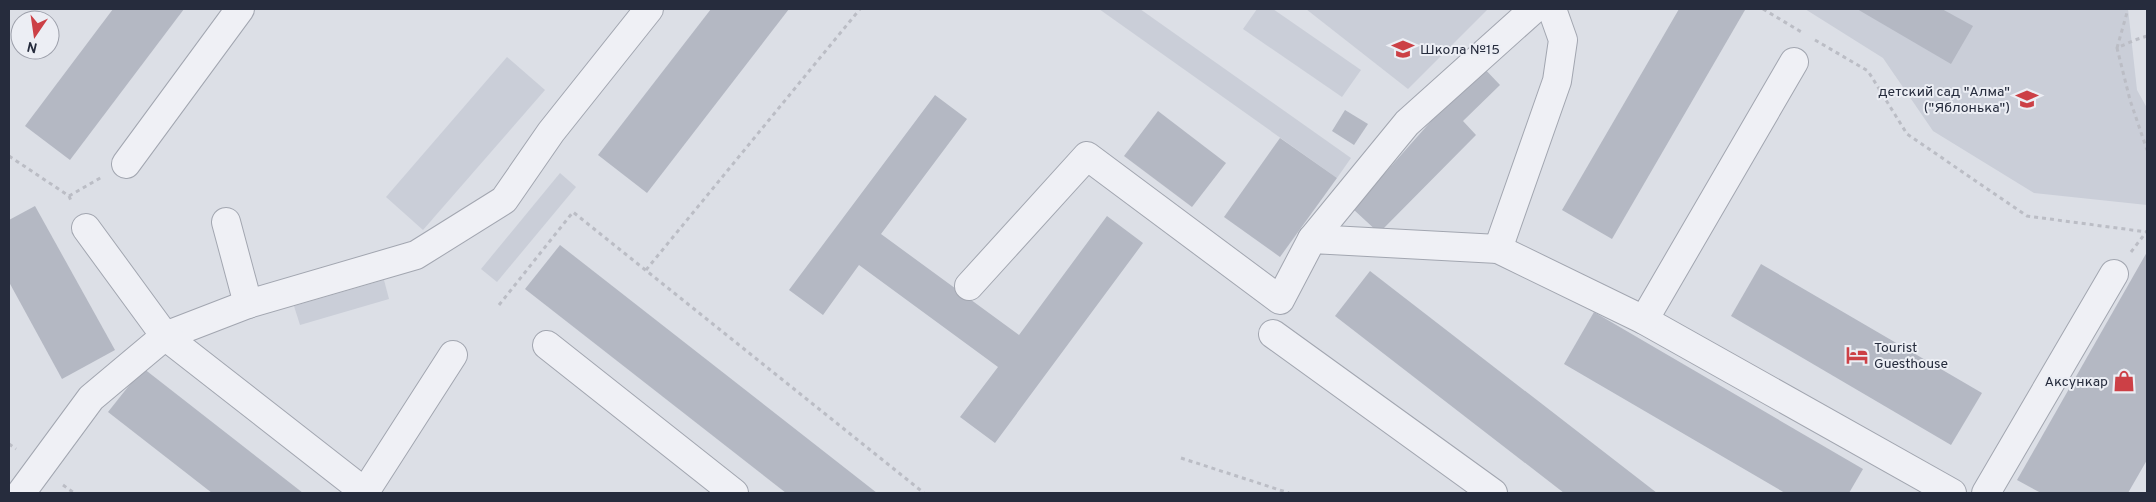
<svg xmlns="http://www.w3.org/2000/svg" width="2156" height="502" viewBox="0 0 2156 502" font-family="Overpass,sans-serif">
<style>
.built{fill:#caced8}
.building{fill:#b4b8c3}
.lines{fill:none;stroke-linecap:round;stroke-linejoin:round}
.minor-casing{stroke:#a2a6b0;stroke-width:30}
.path{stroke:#bbbdc5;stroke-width:3;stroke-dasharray:4 4;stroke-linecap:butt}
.minor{stroke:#eff0f5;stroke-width:28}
.labels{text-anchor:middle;stroke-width:4;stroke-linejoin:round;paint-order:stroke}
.poi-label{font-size:14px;fill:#262c3d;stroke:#eceef4;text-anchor:start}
</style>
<rect width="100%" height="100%" fill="#dcdfe6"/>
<g class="built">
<path d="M1099 9H1140L1351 158 1337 178Z"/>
<path d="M1257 9H1273L1361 70 1342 97 1243 29Z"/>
<path d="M1306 9H1488L1408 89Z"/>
<path d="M1805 9H2128L2137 90 2147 108V205L2034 193 1933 131 1883 58Z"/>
<path d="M507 57 545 90 423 230 386 197Z"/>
<path d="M560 173 576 187 497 282 481 269Z"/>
<path d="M384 280 389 299 300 325 294 306Z"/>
</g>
<g class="building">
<path d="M113 9H184L70 160 25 126Z"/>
<path d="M711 9H789L647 193 598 155Z"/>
<path d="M1679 9 1745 10 1612 239 1562 210Z"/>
<path d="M1857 9H1942L1973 26 1951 64Z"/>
<path d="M1481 65 1500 85 1463 121 1476 135 1379 233 1353 209Z"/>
<path d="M935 95 967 119 881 234 1019 335 1107 216 1143 243 995 443 960 417 998 367 859 265 823 315 789 290Z"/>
<path d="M1345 110 1368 124 1354 145 1332 131Z"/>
<path d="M1158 111 1226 163 1192 207 1124 156Z"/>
<path d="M1280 138 1337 178 1280 257 1224 217Z"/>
<path d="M35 206 115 350 62 379 9 282V220Z"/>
<path d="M560 245 877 493H786L525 289Z"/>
<path d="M2147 252V460L2128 493H2041L2017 480Z"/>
<path d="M1761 264 1982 393 1951 445 1731 316Z"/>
<path d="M1370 271 1657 493H1564L1335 316Z"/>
<path d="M1594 312 1863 469 1849 493H1785L1564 364Z"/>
<path d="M143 368 303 493H212L108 412Z"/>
</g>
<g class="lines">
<g class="minor-casing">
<g id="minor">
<path d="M126 164 240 9"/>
<path d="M226 222 248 304"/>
<path d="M86 228 165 336 248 304 416 255 504 200 551 132 649 9"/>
<path d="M1312 239 1407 123 1534 9"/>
<path d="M1498 249 1557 81 1563 40 1552 9"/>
<path d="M969 286 1087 156 1280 300 1312 239 1498 249 1644 320 1952 493"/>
<path d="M1644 320 1794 62"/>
<path d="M1273 334 1493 493"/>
<path d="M547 345 734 493"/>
<path d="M365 492 453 355"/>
<path d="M21 493 91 398 165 336 366 493"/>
<path d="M1986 493 2114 274"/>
</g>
</g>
<g class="path">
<path d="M1763 9 1803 33"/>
<path d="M2147 36 2135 40 2117 48 2130 100 2147 150"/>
<path d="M1815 40 1868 71 1907 134 2027 216 2147 232"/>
<path d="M2117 48 2128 9"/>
<path d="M9 156 69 196 72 203"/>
<path d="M69 196 102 177"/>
<path d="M2131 252 2147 231"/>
<path d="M646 270 860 9"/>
<path d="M499 305 573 212 924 493"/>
<path d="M9 444 16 449"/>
<path d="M1181 458 1289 493"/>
<path d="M63 485 74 493"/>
</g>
<use href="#minor" class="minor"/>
</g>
<defs>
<g id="school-bare" transform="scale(1.725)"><path d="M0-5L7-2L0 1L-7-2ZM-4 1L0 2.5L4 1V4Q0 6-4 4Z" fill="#cc4046" stroke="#eceef4" stroke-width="2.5" paint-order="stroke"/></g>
<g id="hotel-bare" transform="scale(1.725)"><path d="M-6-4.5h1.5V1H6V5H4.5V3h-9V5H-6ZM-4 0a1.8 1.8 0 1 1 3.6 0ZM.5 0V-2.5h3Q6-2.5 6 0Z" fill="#cc4046" stroke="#eceef4" stroke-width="2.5" paint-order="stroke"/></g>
<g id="shop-bare" transform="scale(1.725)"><path d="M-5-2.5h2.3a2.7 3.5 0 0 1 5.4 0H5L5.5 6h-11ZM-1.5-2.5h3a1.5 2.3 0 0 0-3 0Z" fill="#cc4046" stroke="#eceef4" stroke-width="2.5" paint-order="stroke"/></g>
</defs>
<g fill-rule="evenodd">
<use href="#school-bare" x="1403" y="49"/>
<use href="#school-bare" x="2027" y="99"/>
<use href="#hotel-bare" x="1857" y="355"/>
<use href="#shop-bare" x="2124" y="381"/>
</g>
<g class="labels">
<g class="poi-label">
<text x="1420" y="54">Школа №15</text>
<text x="2010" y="96" text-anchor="end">детский сад "Алма"<tspan x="2010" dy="16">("Яблонька")</tspan></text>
<text x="1874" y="352">Tourist<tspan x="1874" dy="16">Guesthouse</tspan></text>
<text x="2108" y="386" text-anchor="end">Аксункар</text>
</g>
</g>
<rect width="2156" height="502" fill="none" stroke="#262c3d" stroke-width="20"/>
<g transform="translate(35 35) rotate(193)"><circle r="24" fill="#eceef4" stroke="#9da0ab"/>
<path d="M0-4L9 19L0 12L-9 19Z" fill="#cc4046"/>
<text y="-8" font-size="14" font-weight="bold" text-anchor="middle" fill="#262c3d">N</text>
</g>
</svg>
